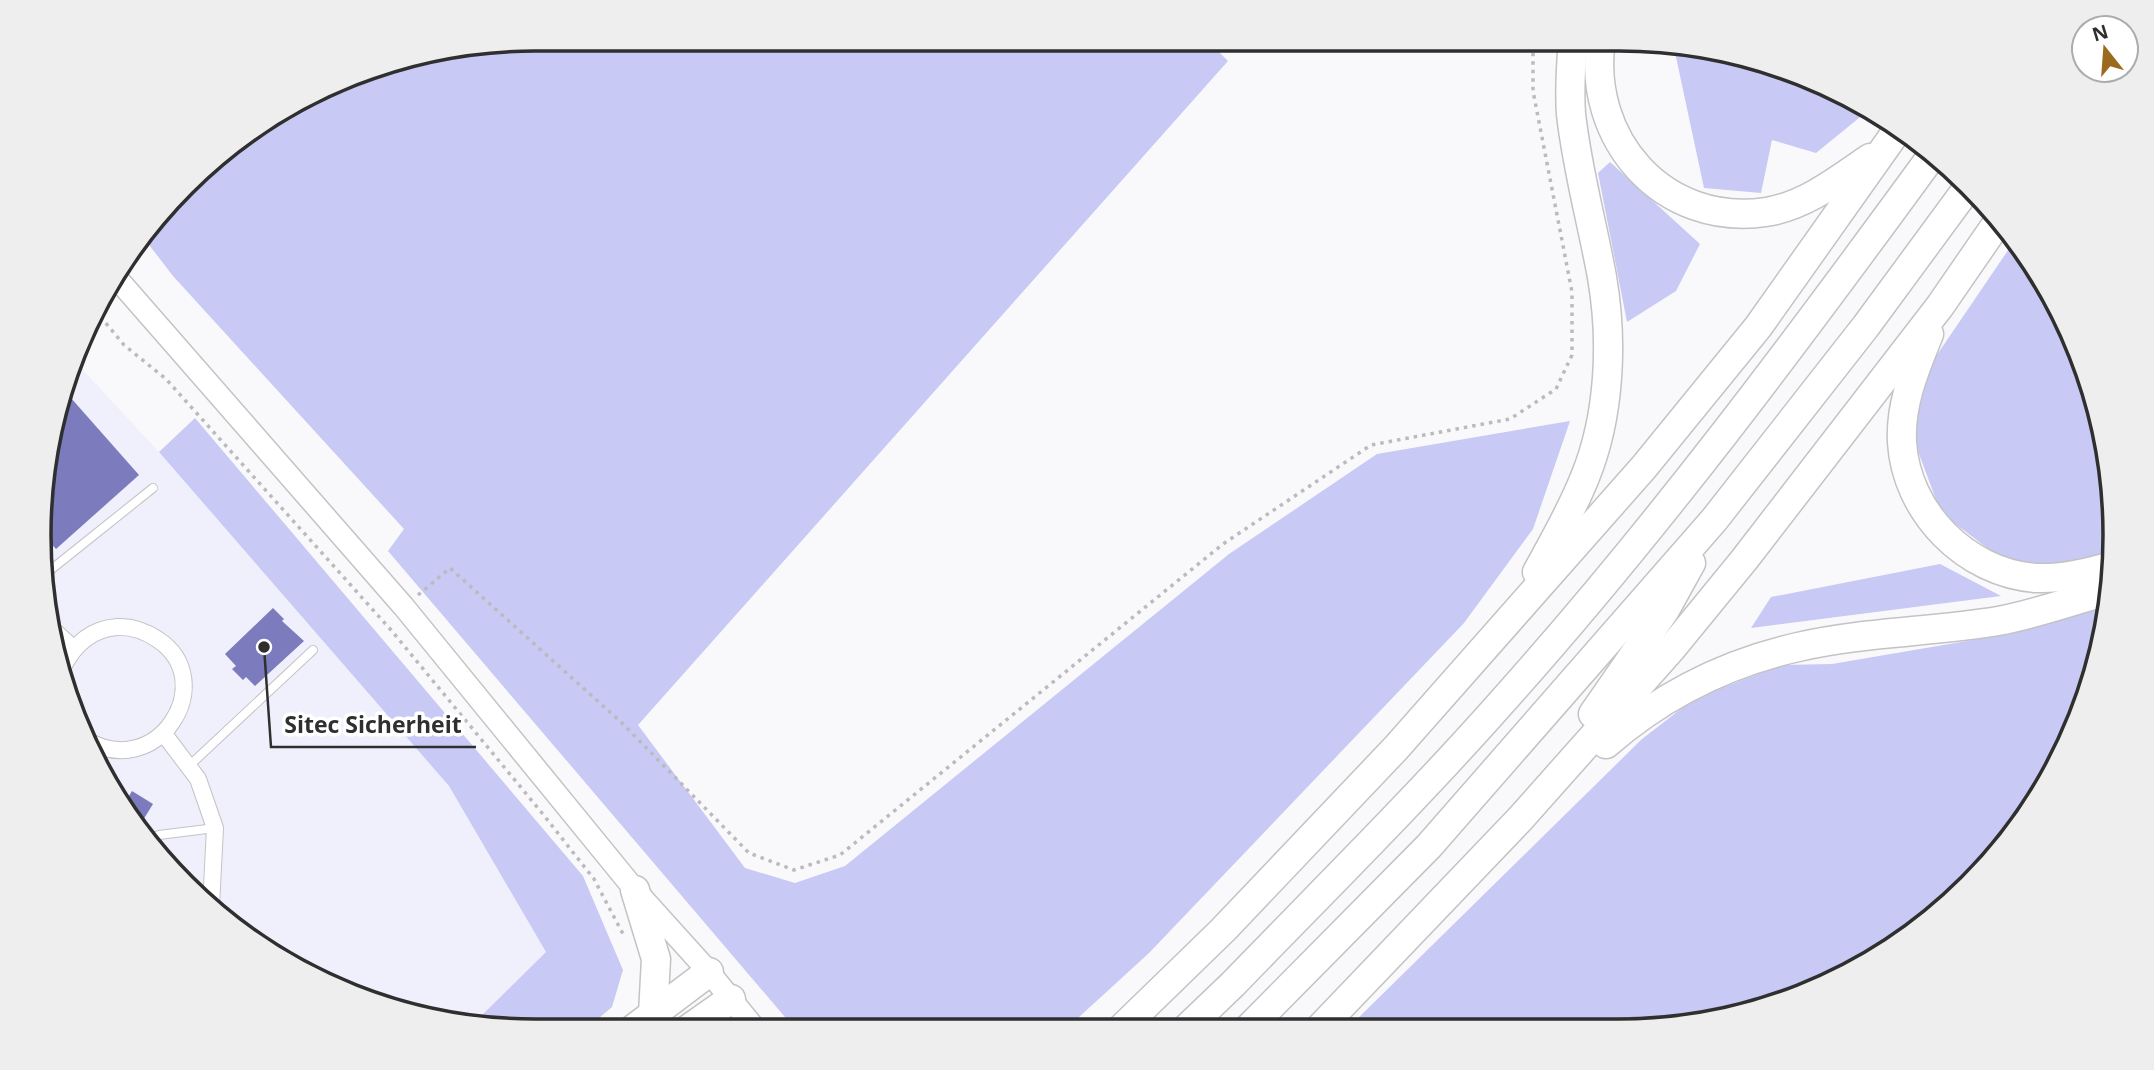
<svg xmlns="http://www.w3.org/2000/svg" width="2154" height="1070" viewBox="0 0 2154 1070" font-family="'Open Sans',sans-serif">
<style>
.built{fill:#eff0fb}
.green{fill:#c8c9f4}
.building{fill:#7c7bbd}
.lines{fill:none;stroke-linecap:round;stroke-linejoin:round}
.lane-casing{stroke:#c3c3c6;stroke-width:10}
.street-casing{stroke:#c3c3c6;stroke-width:18}
.secondary-casing{stroke:#c3c3c6;stroke-width:24}
.highway-casing{stroke:#c3c3c6;stroke-width:31}
.path{stroke:#bbbbbd;stroke-width:3.5;stroke-dasharray:3.5 5;stroke-linecap:butt}
.lane{stroke:#fff;stroke-width:8}
.street{stroke:#fff;stroke-width:16}
.secondary{stroke:#fff;stroke-width:21}
.highway{stroke:#fff;stroke-width:28}
.rim{fill:none;stroke:#2f2f30;stroke-width:3.5}
.leader{fill:none;stroke:#2f2f30;stroke-width:2.5}
.callout-dot{fill:#2f2f30;stroke:#fff;stroke-width:2.5}
.callout-label{font-size:23px;text-anchor:middle;font-weight:bold;fill:#2f2f30;stroke:#fff;stroke-width:7;stroke-linejoin:round;paint-order:stroke}
</style>
<rect width="100%" height="100%" fill="#f9f9fc"/>
<path class="built" d="M72 358 159 452 449 786 546 952 472 1025 407 1015 316 980 184 886 90 754 43 599 48 438Z"/>
<g class="green">
<path d="M535 39H1206L1228 61 638 725 745 868 795 883 845 866 1229 554 1377 454 1570 421 1533 529 1464 623 1149 953 1066 1029 796 1030 388 551 404 529 173 276 143 237 232 141 375 65Z"/>
<path d="M1673 43 1747 55 1838 90 1870 109 1816 153 1772 140 1761 193 1704 188Z"/>
<path d="M1610 162 1700 244 1676 291 1627 322 1598 173Z"/>
<path d="M2015 240 2049 286 2089 375 2111 470 2114 552 2047 569 2003 560 1941 513 1916 446 1911 393Z"/>
<path d="M195 418 583 876 623 970 612 1007 585 1030H503L472 1025 546 952 449 786 159 452Z"/>
<path d="M1940 564 2001 596 1751 628 1771 597Z"/>
<path d="M2109 601 2099 663 2064 754 1993 862 1895 948 1779 1005 1683 1027 1348 1028 1642 739 1695 698 1782 665 1832 664 2008 634Z"/>
</g>
<g class="building">
<path d="M63 389 139 475 56 549 45 537 48 438Z"/>
<path d="M273 608 284 619 282 621 304 641 255 686 246 677 243 680 232 669 236 666 225 654Z"/>
<path d="M132 791 153 804 140 825 125 803Z"/>
</g>
<g class="lines">
<g class="lane-casing">
<g id="lane">
<path d="M43 576 153 488"/>
<path d="M189 766 313 650"/>
<path d="M150 839 159 835 215 828"/>
</g>
</g>
<g class="street-casing">
<g id="street">
<path d="M52 629 74 649"/>
<path d="M63 667C74 645 91 629 117 627 132 626 145 631 157 639 222 681 157 784 85 739"/>
<path d="M164 734 198 779 215 828 211 906"/>
</g>
</g>
<g class="secondary-casing">
<path id="secondary" d="M114 275 404 607 635 890 709 972 756 1030"/>
</g>
<g class="highway-casing">
<g id="highway">
<path d="M1601 39C1586 139 1663 227 1766 212 1805 206 1838 180 1870 158"/>
<path d="M1929 334C1915 369 1900 403 1902 442 1906 512 1966 573 2036 578 2063 579 2089 573 2114 565"/>
<path d="M1537 572C1554 541 1572 510 1585 477 1610 416 1613 341 1602 277 1592 222 1577 169 1571 114 1569 89 1571 64 1573 39"/>
<path d="M1593 714 1665 610 1691 563"/>
<path d="M1606 744C1661 696 1727 663 1798 647 1863 632 1932 632 1998 621 2036 614 2074 600 2111 590"/>
<path d="M635 890 656 959 653 1014"/>
<path d="M1249 1028 1429 846 1714 520 1866 326 1969 186"/>
<path d="M1320 1028 1520 819 1672 648 1744 560 1940 306 2000 219"/>
<path d="M1121 1029 1223 930 1396 748 1644 467 1758 327 1899 128"/>
<path d="M1186 1029 1233 984C1323 891 1415 800 1501 703 1657 529 1796 342 1934 153"/>
<path d="M632 1030 709 972"/>
<path d="M687 1030 731 999"/>
</g>
</g>
<g class="path">
<path d="M95 310 124 345 166 379 391 630 542 813 594 879 623 934"/>
<path d="M418 595 450 568 622 723 749 853 794 870 840 855 1223 544 1371 445 1510 419 1556 389 1572 355V292L1533 91V39"/>
</g>
<use href="#lane" class="lane"/>
<use href="#street" class="street"/>
<use href="#secondary" class="secondary"/>
<use href="#highway" class="highway"/>
</g>
<path d="M0 0H2154V1070H0ZM535 51H1619A484 484 0 0 1 2103 535V535A484 484 0 0 1 1619 1019H535A484 484 0 0 1 51 535V535A484 484 0 0 1 535 51Z" fill="#eee" fill-rule="evenodd"/>
<path class="rim" d="M535 51H1619A484 484 0 0 1 2103 535V535A484 484 0 0 1 1619 1019H535A484 484 0 0 1 51 535V535A484 484 0 0 1 535 51Z"/>
<path class="leader" d="M264 647L271 747H476"/>
<circle class="callout-dot" cx="264" cy="647" r="7"/>
<g class="callout-label">
<text x="373" y="733">Sitec Sicherheit</text>
</g>
<g transform="translate(2105 49) rotate(343)"><circle r="33" fill="#ffffff" stroke="#acacac" stroke-width="2"/>
<path d="M0-5L12 26L0 18L-12 26Z" fill="#9b6a1d"/>
<text y="-10" font-size="19" font-weight="bold" text-anchor="middle" fill="#2f2f30">N</text>
</g>
</svg>
